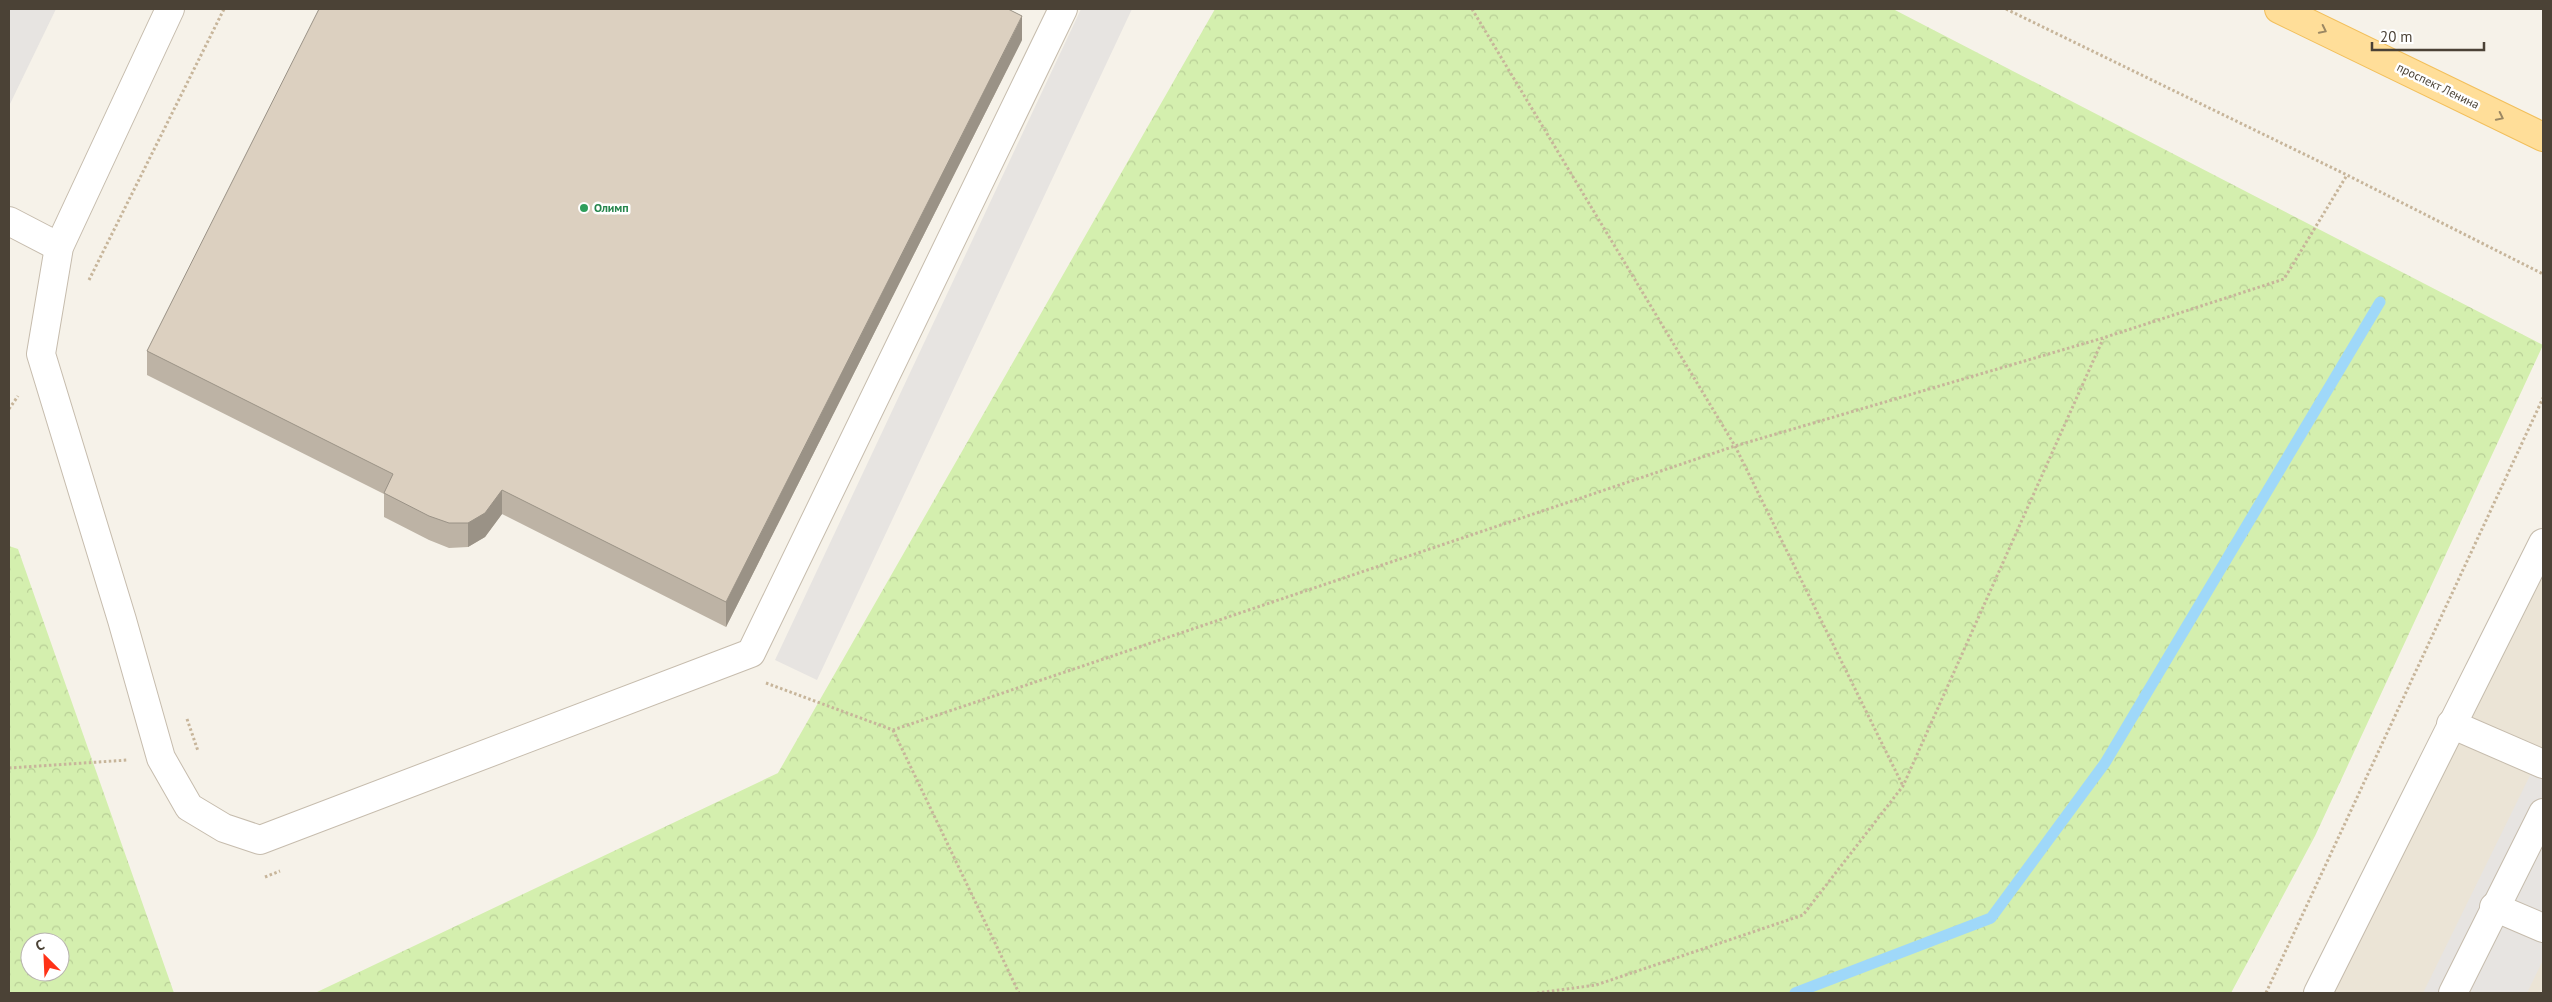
<svg xmlns="http://www.w3.org/2000/svg" width="2552" height="1002" viewBox="0 0 2552 1002" font-family="'PT Sans',sans-serif">
<style>
.residential{fill:#ebe4d6}
.forest{fill:url(#forest-crowns);fill-rule:evenodd}
.parking{fill:#e7e4e1}
.lines{fill:none;stroke-linecap:round;stroke-linejoin:round}
.stream{stroke:#9fd8f9;stroke-width:11}
.minor-casing{stroke:#c6bcad;stroke-width:30}
.major-casing{stroke:#f2bf5b;stroke-width:30}
.path{stroke:#c7b59a;stroke-width:3;stroke-dasharray:2.5 2.5;stroke-linecap:butt}
.minor{stroke:#fff;stroke-width:28}
.major{stroke:#ffde99;stroke-width:28}
.wall{fill:#bdb3a5}
.shaded-wall{fill:#9a9286}
.building{fill:#dcd0c0;stroke:#9a9286}
.oneway{stroke:#9c8863}
.leisure-dot{fill:#2e9e5b;stroke:#fff;stroke-width:2}
.labels{text-anchor:middle;stroke-width:5;stroke-linejoin:round;paint-order:stroke}
.street-label{font-size:12px;fill:#4b4236;stroke:#fff}
.leisure-label{font-size:12px;font-weight:bold;fill:#27864d;stroke:#fff;text-anchor:start}
</style>
<defs>
<pattern id="forest-crowns" width="20" height="18" patternUnits="userSpaceOnUse" patternTransform="scale(1.25)"><rect width="20" height="18" fill="#d4efae"/><path d="M2 6a3 3 0 1 1 6 0M12 15a3 3 0 1 1 6 0" fill="none" stroke="#b8ce96"/></pattern>
</defs>
<rect width="100%" height="100%" fill="#f6f2e9"/>
<path class="residential" d="M2543 570V993H2334Z"/>
<g class="forest">
<path d="M1215 9H1893L2543 345 2315 836 2231 993H315L778 773Z"/>
<path d="M9 546 18 549 174 993H9ZM30 942H60V972H30Z"/>
</g>
<g class="parking">
<path d="M9 9H56L9 106Z"/>
<path d="M1081 9H1132L817 680 775 660Z"/>
<path d="M2543 749V960L2527 993H2423Z"/>
</g>
<g class="lines">
<path class="stream" d="M1795 993 1991 918 2105 763 2380 302"/>
<g class="minor-casing">
<g id="minor">
<path d="M170 9 59 247 41 354 122 620 161 758 189 807 224 828 260 840 751 653 1063 9"/>
<path d="M9 221 59 247"/>
<path d="M2451 724 2543 764"/>
<path d="M2494 907 2543 928"/>
<path d="M2318 993 2543 543"/>
<path d="M2453 993 2543 813"/>
</g>
</g>
<g class="major-casing">
<path id="major" d="M2279 9 2543 137"/>
</g>
<g class="path">
<path d="M1472 9 1735 446 1903 786"/>
<path d="M2006 9 2347 175 2543 274"/>
<path d="M89 280 224 9"/>
<path d="M9 409 18 396"/>
<path d="M766 683 893 730 1735 446 2103 338 2284 279 2347 175"/>
<path d="M187 719 198 751"/>
<path d="M893 730 1019 993"/>
<path d="M9 768 128 760"/>
<path d="M265 877 280 871"/>
<path d="M1537 993 1596 985 1803 915 1903 786 2103 339"/>
<path d="M2266 993 2543 398"/>
</g>
<use href="#minor" class="minor"/>
<use href="#major" class="major"/>
</g>
<path class="wall" d="M1022 40 726 627 502 514 485 537 468 547 449 548 429 540 384 517V494L147 375V351Z"/>
<g class="shaded-wall">
<path d="M1022 16V40L726 627V602Z"/>
<path d="M502 490V514L485 537 468 547V523Z"/>
</g>
<path class="building" d="M319 9H1008L1022 16 726 602 502 490 485 513 468 523H449L429 516 384 493 393 474 147 351Z"/>
<defs><path id="oneway-chevron" d="M-2-3.5L2.5 0L-2 3.5" fill="none" stroke-width="1.6" stroke-linecap="round" stroke-linejoin="round" transform="scale(1.25)"/></defs>
<g class="oneway">
<use href="#oneway-chevron" transform="translate(2323 30) rotate(26)"/>
<use href="#oneway-chevron" transform="translate(2500 117) rotate(26)"/>
</g>
<circle class="leisure-dot" cx="584" cy="208" r="5"/>
<g class="labels">
<g class="street-label">
<text transform="translate(2438 86) rotate(26)" y="4">проспект Ленина</text>
</g>
<g class="leisure-label">
<text x="594" y="212">Олимп</text>
</g>
</g>
<rect width="2552" height="1002" fill="none" stroke="#4b4236" stroke-width="20"/>
<g transform="translate(45 957) rotate(336)"><circle r="24" fill="#ffffff" stroke="#b7b3af"/>
<path d="M0-4L9 19L0 12L-9 19Z" fill="#ff3217"/>
<text y="-8" font-size="14" font-weight="bold" text-anchor="middle" fill="#4b4236">С</text>
</g>
<path d="M2372 42v8h112v-8" fill="none" stroke="#4b4236" stroke-width="2.5"/>
<text x="2380" y="42" font-size="15" fill="#4b4236" stroke="#ffffff" stroke-width="4" paint-order="stroke">20 m</text>
</svg>
